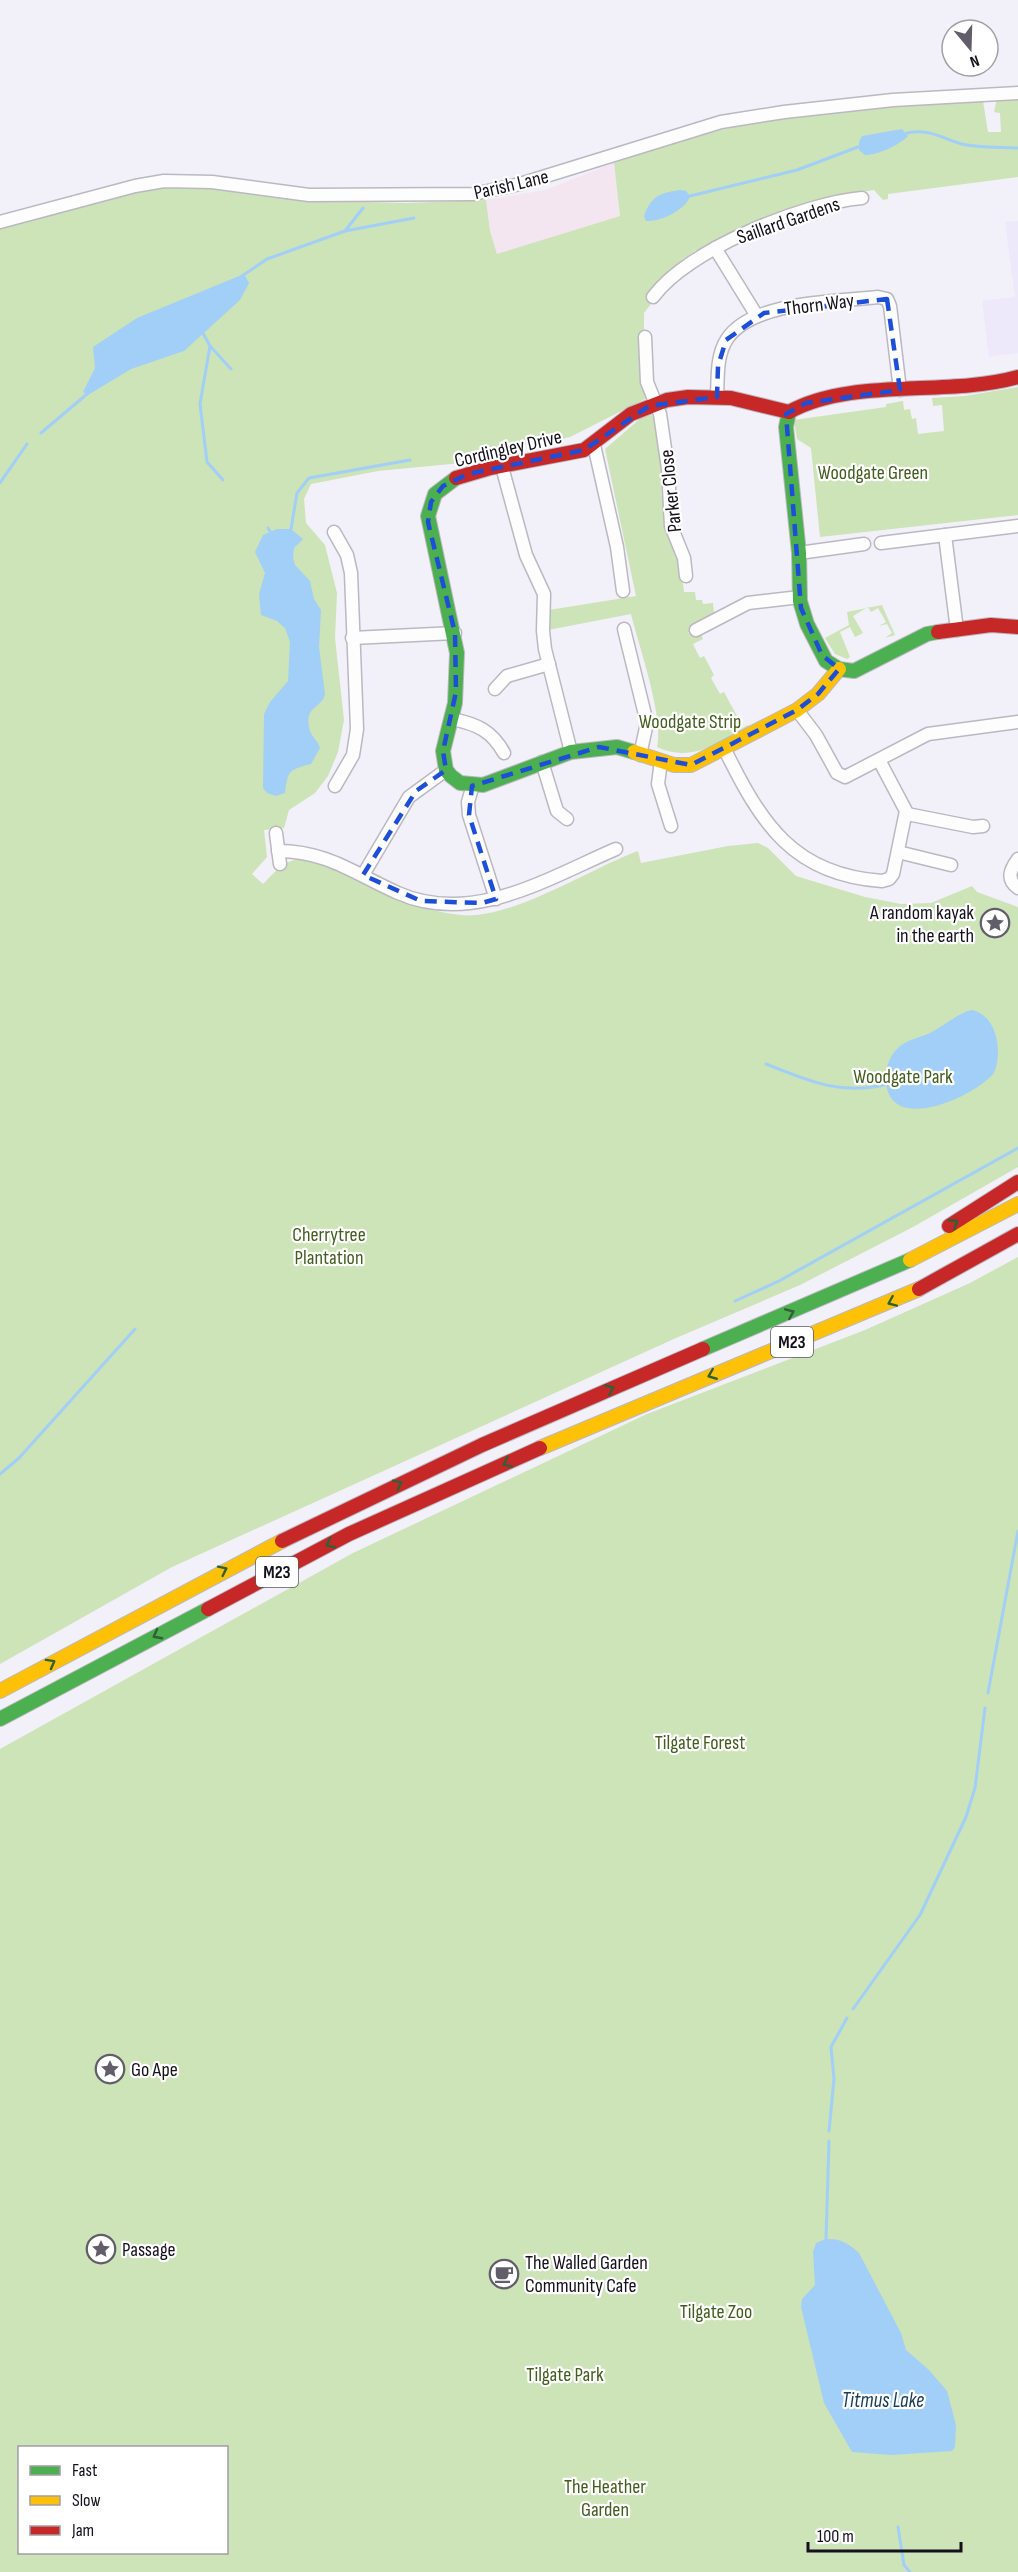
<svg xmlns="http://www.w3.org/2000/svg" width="1018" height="2572" viewBox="0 0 1018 2572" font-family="'Sofia Sans Condensed',sans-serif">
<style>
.built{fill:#ede9fa}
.industrial{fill:#f4e6f0}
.green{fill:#cde3b8;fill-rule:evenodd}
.water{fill:#a2cff7}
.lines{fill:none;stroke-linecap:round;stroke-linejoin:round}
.stream{stroke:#a2cff7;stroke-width:3}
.street-casing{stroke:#bbb8c2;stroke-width:15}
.fast-casing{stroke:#bbb8c2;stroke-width:16}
.slow-casing{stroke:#bbb8c2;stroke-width:16}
.jam-casing{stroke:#bbb8c2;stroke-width:16}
.street{stroke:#fdfdfe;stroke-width:12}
.fast{stroke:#4caf50;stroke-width:14}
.slow{stroke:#ffc107;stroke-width:14}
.jam{stroke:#c62828;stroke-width:14}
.oneway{stroke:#306036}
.marked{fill:none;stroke:#1d4ed8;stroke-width:4.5;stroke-dasharray:12 8;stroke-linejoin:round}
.labels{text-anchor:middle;stroke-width:4.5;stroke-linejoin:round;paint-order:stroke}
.shield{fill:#fff;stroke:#5a5860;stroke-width:1.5}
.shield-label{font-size:18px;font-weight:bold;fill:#14101c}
.street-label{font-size:20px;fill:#14101c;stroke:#fff}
.park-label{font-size:20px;fill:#425d1f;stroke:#fff}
.poi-label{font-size:20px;fill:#14101c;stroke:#fff;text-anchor:start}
.water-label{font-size:21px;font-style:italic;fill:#193d58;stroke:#fff}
</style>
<rect width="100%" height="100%" fill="#f2f0f8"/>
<path class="built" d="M1018 221V353L989 357 982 301 1015 297 1005 222Z"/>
<path class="industrial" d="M614 163 620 216 497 254 490 231 486 200 545 190Z"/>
<g class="green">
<path d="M1018 96V177L888 194V199L883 200 874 190 861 192V194L703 251 696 250 682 260 681 265 644 313V334L639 335 642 382 649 397 570 437 540 444 510 446 461 463 378 471 311 484 304 499 306 523 325 545 337 593 335 638 344 720 338 752 328 776 315 793 289 810 284 828 264 830 267 857 252 874 263 884C271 876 280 865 291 861 320 851 392 902 427 909 443 912 461 917 477 915 527 910 590 869 638 851L641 863 728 846 758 843 768 848 796 876 865 897 901 904 931 903 972 886 977 892 1018 907V1167L913 1227 800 1285 676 1338 172 1567 0 1664V227L134 192 175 186 221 188 328 201 407 203 486 200 490 231 497 254 620 216 614 163C732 115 857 107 983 101L988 132H1001L1000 113 994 112 997 98Z"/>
<path d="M1018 387V515L820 537 811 448 797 439 794 420 886 407V404L903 401 904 410 910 409 912 419 916 418 918 434 944 431 942 405 933 406 932 398 965 396Z"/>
<path d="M652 415 658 430 656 434C657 446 666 465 665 474 664 481 660 489 662 497 670 529 681 559 684 592H695L696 600H702L703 604 713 603 714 614 709 619 704 618 696 622 688 633 701 634 703 639 693 644 700 658 704 656 714 675 711 678 720 694 724 692 737 716 733 719 738 730 748 725 750 727C719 743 691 763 657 747 664 716 639 647 631 614L548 630 549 610 636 596 605 449 641 418Z"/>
<path d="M882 605 895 635 885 638 892 633 887 624 879 626 886 622 878 608 871 612 868 607 853 616 863 633 855 637 850 627 840 632 850 657 847 659 835 654 825 638 849 625 847 612Z"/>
<path d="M1018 1257V2572H0V1749L353 1553 647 1414 865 1330 970 1283ZM20 2448H226V2552H20Z"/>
</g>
<g class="water">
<path d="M902 129 908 136C899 145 878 155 865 155L859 150V142L862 136Z"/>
<path d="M680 190 686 191 690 196C686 210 660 222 646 221L644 216C651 196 660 193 680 190Z"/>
<path d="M244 274 249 283 240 300 184 351 131 369 88 395 83 392 95 368 93 347 137 318Z"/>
<path d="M277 529H291L303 539 294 548 293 558 295 565 310 581 314 599 321 610 319 647 325 694C322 708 305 706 309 727 310 736 318 740 320 748L311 764C288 770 288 771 285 793L276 796 267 793 263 788 264 714 270 702 288 681 290 642 285 628 277 621 261 615 259 594 265 573 255 552 263 535Z"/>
<path d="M971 1010C997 1014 1003 1052 994 1073 972 1099 882 1138 886 1074 887 1065 890 1056 897 1049 905 1040 919 1038 930 1033 944 1026 955 1015 971 1010Z"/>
<path d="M826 2239C840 2238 850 2244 859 2253L901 2333 906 2350 929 2370 947 2391 956 2425 955 2447 952 2451 891 2455 852 2452 824 2403 801 2307 802 2299 815 2285 813 2252 816 2243Z"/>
</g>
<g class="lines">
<g class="stream">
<path d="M907 133C928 128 942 138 962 144 979 148 1000 147 1018 148"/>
<path d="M690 196 797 170 858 147"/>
<path d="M345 231 414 218"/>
<path d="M242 276 267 259 345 231 363 208"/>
<path d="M203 333 210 346 200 404 207 462 223 480"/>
<path d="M210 346 231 369"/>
<path d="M41 433 87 394"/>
<path d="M0 483 27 444"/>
<path d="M268 528 270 531"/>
<path d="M291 529 297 493 309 478 410 460"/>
<path d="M766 1064C808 1081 842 1096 887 1084"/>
<path d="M735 1301 779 1281 1018 1148"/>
<path d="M0 1474 19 1458 135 1329"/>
<path d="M988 1693 1018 1531"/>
<path d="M853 2009 920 1915 966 1817 975 1788 985 1708"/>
<path d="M829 2131 834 2079 831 2047 847 2018"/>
<path d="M826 2239 829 2141"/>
<path d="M898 2527 904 2565 910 2572"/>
</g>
<g class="street-casing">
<g id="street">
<path d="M0 222 135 186 164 181 212 182 309 195 474 194 520 184 721 122 784 112 893 100 1018 93"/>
<path d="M715 248 757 316"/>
<path d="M653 297C688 249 804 203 862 198"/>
<path d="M645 337 647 382 660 414 668 469 671 526 684 558 686 576"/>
<path d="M717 397C718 378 716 356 727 339 752 301 836 302 878 297L887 299 890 306 900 390"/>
<path d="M594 445 617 547 623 591"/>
<path d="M502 467 526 555 544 594 543 631 545 649 571 752"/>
<path d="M334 532 347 555 351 573 357 729 353 755 335 786"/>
<path d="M945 535 957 630"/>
<path d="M881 543 1018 526"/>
<path d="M799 553 864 544"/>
<path d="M624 629 647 723 640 755"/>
<path d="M696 630 748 603 800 597"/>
<path d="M352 638 455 633"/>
<path d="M495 689 507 676 549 664"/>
<path d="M797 710 816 735 837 773 845 777 928 734 1018 722"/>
<path d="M452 719C477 724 492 731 504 753"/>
<path d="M725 750C761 823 793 875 882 881L889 879 893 874 906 811 879 760"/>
<path d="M661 761 658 784 671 826"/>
<path d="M542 762 557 811 567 819"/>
<path d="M473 785 468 802 469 815 496 899"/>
<path d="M907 814 973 827 983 826"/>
<path d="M276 833 280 864"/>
<path d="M278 851C327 851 355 874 398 893 473 926 548 878 616 849"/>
<path d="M898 852 951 865"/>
<path d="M1018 859C1010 870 1006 879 1018 888"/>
<path d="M363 875 409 797 446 770"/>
</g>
</g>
<g class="fast-casing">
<g id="fast">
<path d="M789 412 786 427 799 553 800 601 807 624 826 661 839 669 854 671 927 634 938 632"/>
<path d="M456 478 435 494 428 516 457 653 455 703 443 751 446 770 451 776 460 783 483 785 571 752 617 747 634 752"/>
<path d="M703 1349 910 1260"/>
<path d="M0 1719 208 1609"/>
</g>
</g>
<g class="slow-casing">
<g id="slow">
<path d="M634 752 674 765H691L797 710 818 694 839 669"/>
<path d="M910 1260 1018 1204"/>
<path d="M540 1448 919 1289"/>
<path d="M0 1691 282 1541"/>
</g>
</g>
<g class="jam-casing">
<g id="jam">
<path d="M789 412C852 377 947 397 1018 377"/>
<path d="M456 478 490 468 584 450 631 414 667 400 688 397 731 398 789 412"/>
<path d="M938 632 991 625 1018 627"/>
<path d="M949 1226 1018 1182"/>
<path d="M919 1289 1018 1234"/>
<path d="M282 1541 482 1445 703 1349"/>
<path d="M208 1609 349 1534 540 1448"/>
</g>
</g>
<use href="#street" class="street"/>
<use href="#fast" class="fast"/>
<use href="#slow" class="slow"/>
<use href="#jam" class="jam"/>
</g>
<defs><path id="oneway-chevron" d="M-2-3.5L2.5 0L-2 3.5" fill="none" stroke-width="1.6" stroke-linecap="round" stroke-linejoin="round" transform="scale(1.5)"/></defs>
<g class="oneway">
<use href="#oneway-chevron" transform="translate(954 1223) rotate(-32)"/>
<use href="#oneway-chevron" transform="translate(892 1302) rotate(157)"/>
<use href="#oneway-chevron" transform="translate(790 1313) rotate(-23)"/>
<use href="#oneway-chevron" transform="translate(712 1375) rotate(158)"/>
<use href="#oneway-chevron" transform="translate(610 1389) rotate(-23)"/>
<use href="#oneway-chevron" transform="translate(507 1463) rotate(156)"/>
<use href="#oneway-chevron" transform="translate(398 1484) rotate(-26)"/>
<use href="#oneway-chevron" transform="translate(330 1544) rotate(152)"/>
<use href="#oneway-chevron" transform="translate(223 1570) rotate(-26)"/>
<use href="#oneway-chevron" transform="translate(157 1635) rotate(152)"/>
<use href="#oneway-chevron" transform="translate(51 1663) rotate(-29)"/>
</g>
<path class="marked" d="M887 299 900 390 806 403 786 414 801 608 822 655 839 669 818 694 797 710 691 765 599 747 472 786 469 815 496 899 482 903 421 901 363 875 416 791 446 770 443 751 456 692 455 633 428 522 431 502 443 486 468 474 584 450 649 406 717 397 718 366 726 340 764 313Z"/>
<defs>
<g id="sight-ring" transform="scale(1.5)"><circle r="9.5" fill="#fff" stroke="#625e69" stroke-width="1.5"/><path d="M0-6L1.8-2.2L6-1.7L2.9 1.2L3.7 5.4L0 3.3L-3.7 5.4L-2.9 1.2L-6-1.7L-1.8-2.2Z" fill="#625e69"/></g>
<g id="cafe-ring" transform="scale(1.5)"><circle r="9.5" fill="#fff" stroke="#625e69" stroke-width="1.5"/><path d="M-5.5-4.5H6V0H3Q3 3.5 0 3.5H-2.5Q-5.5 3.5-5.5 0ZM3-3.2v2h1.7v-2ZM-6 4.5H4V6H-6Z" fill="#625e69"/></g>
</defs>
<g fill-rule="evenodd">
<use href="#sight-ring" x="995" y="923"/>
<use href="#sight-ring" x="110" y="2069"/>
<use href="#sight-ring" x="101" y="2249"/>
<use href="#cafe-ring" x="504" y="2274"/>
</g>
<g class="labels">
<g class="shield">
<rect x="771" y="1327" width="42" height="30" rx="4.5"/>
<rect x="256" y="1557" width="42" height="30" rx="4.5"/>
</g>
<g class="shield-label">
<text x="792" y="1348">M23</text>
<text x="277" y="1578">M23</text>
</g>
<g class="street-label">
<text transform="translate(511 184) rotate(-13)" y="7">Parish Lane</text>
<text transform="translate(788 220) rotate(-19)" y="7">Saillard Gardens</text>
<text transform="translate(819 304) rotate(-7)" y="7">Thorn Way</text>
<text transform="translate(508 448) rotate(-13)" y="7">Cordingley Drive</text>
<text transform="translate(670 491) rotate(-96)" y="7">Parker Close</text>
</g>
<g class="park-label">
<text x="873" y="479">Woodgate Green</text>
<text x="690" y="728">Woodgate Strip</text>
<text x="903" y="1083">Woodgate Park</text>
<text x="329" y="1241">Cherrytree<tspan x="329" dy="23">Plantation</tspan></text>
<text x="700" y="1749">Tilgate Forest</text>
<text x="716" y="2318">Tilgate Zoo</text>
<text x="565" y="2381">Tilgate Park</text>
<text x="605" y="2493">The Heather<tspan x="605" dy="23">Garden</tspan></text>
</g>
<g class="poi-label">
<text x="974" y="919" text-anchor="end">A random kayak<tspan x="974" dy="23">in the earth</tspan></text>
<text x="131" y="2076">Go Ape</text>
<text x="122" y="2256">Passage</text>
<text x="525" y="2269">The Walled Garden<tspan x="525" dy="23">Community Cafe</tspan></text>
</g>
<g class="water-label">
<text x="883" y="2407">Titmus Lake</text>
</g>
</g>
<rect x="18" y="2446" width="210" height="108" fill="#ffffff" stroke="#a19fa4" stroke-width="1.5"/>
<rect x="30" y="2466" width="30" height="9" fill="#4caf50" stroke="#a19fa4" stroke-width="1.5"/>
<text x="72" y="2476" font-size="18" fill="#14101c">Fast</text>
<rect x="30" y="2496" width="30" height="9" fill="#ffc107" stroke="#a19fa4" stroke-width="1.5"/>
<text x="72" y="2506" font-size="18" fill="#14101c">Slow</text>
<rect x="30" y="2526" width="30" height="9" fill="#c62828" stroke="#a19fa4" stroke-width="1.5"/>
<text x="72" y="2536" font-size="18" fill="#14101c">Jam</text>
<g transform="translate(970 48) rotate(161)"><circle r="28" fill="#ffffff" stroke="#a19fa4" stroke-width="1.5"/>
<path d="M0-4.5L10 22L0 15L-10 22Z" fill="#625e69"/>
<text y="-9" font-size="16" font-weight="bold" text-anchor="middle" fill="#14101c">N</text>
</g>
<path d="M808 2542v9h153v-9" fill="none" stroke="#14101c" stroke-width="3"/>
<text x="817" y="2542" font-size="18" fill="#14101c" stroke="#ffffff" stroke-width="4.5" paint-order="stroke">100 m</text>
</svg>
